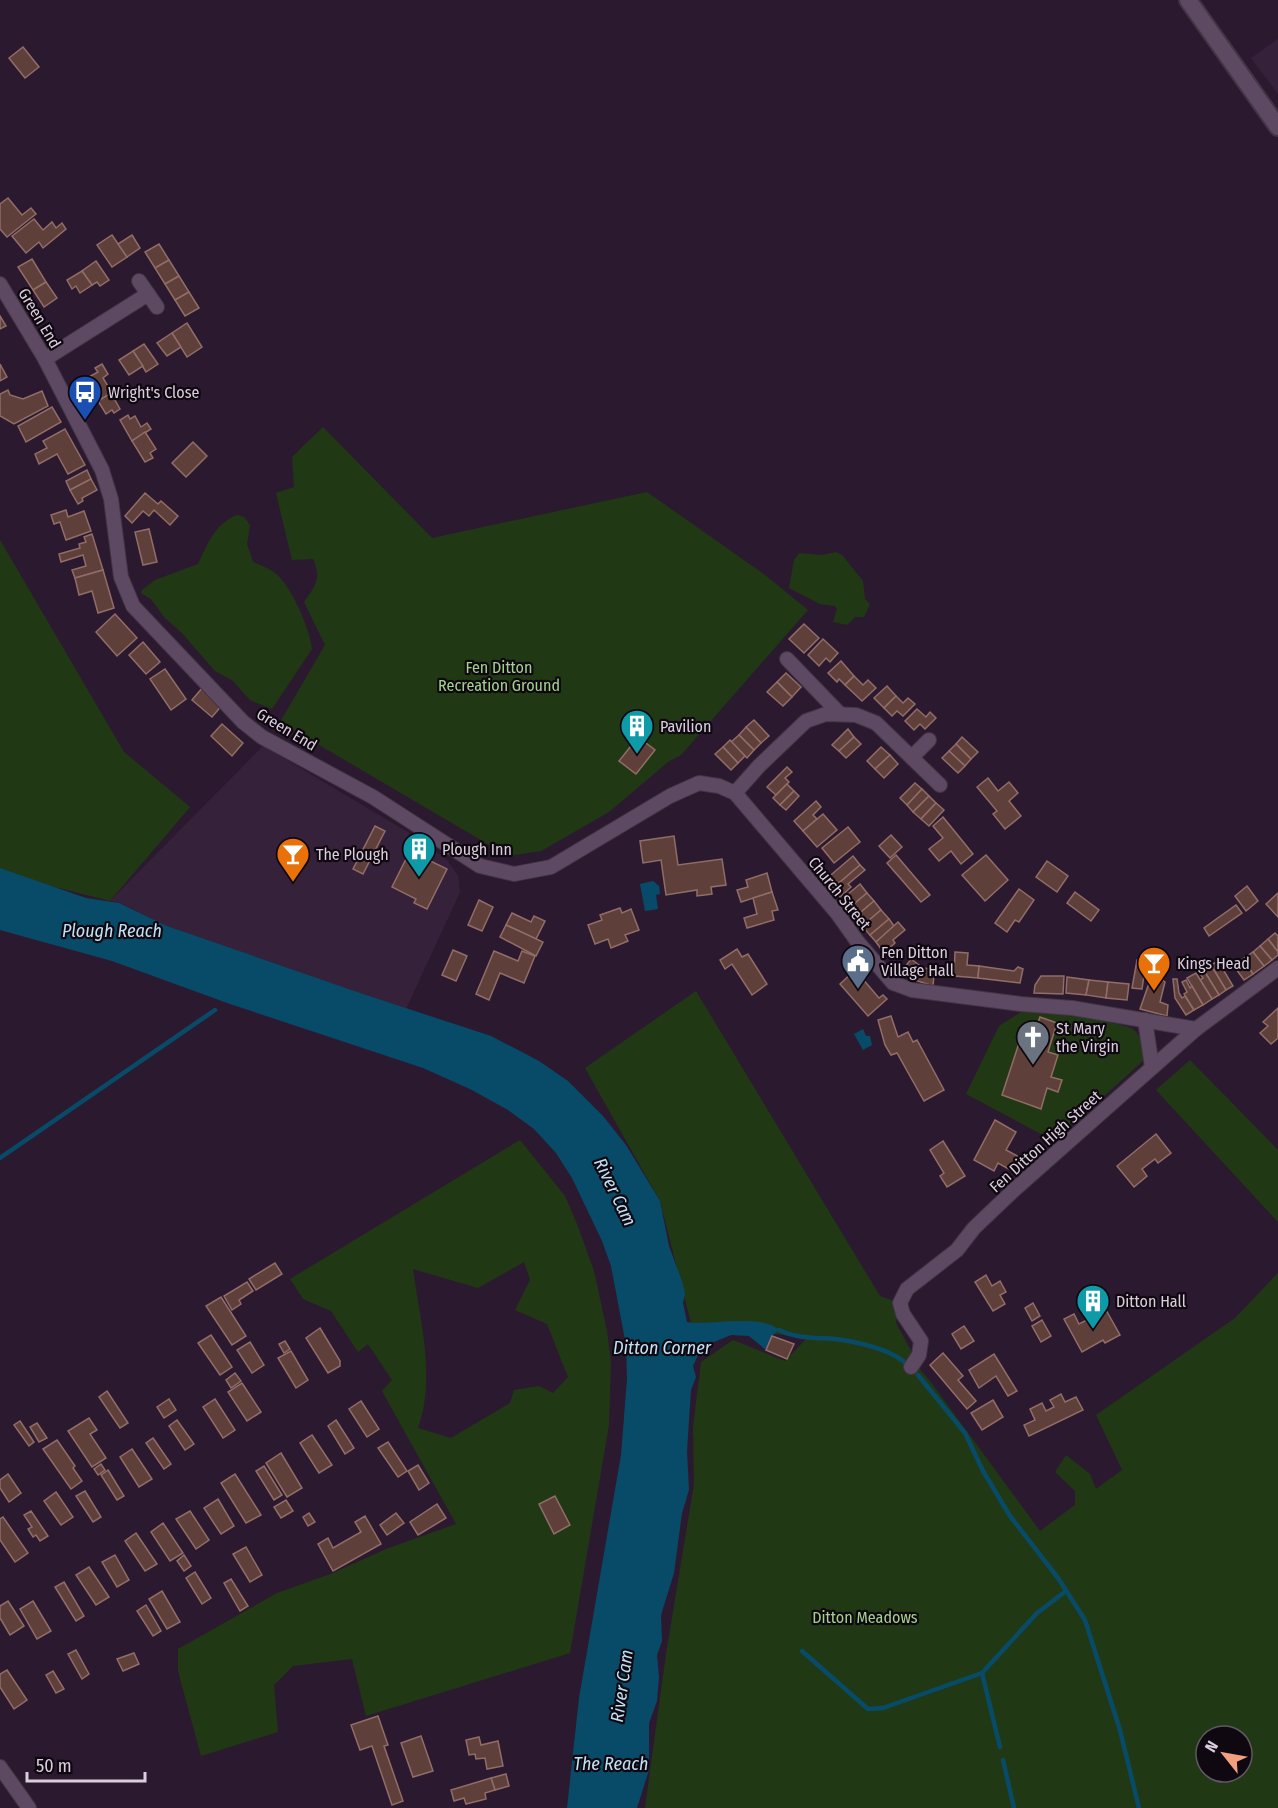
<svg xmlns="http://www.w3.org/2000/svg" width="1278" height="1808" viewBox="0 0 1278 1808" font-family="'Fira Sans Condensed',sans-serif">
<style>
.built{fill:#36213b}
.green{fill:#203914;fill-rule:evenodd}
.water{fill:#084b68}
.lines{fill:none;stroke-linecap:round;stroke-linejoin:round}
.stream{stroke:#084b68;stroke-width:4.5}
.building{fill:#5f3f3a;stroke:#916d68;stroke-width:1.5}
.minor-casing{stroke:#433446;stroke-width:16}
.secondary-casing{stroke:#433446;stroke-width:20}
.minor{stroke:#5d4961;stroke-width:14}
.secondary{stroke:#5d4961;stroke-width:16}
.labels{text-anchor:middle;stroke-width:4.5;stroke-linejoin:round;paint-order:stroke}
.street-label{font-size:16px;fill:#dacedc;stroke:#0f0811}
.poi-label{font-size:16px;fill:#dacedc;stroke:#0f0811;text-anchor:start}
.park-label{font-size:16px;fill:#a1d28c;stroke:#0f0811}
.water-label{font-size:18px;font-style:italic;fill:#c1e1f4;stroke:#0f0811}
</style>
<rect width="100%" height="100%" fill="#2b1a2f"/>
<g class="built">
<path d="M1278 39V94L1251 58Z"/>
<path d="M263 746 416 837 446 859 458 875 460 892 406 1009 167 926 120 903 110 901Z"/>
</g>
<g class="green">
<path d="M323 427 432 538 647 492 765 575 808 610 681 755 668 762 609 812 541 851 508 856 280 722 325 645 304 602C315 586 322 579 313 559L292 560 276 493 294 487 292 457Z"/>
<path d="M237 515 244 517 250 525 247 544 253 562C260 565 269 568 275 573 291 585 310 629 312 649L272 709 250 700 232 680 215 671 182 633 164 617 151 599 141 593 142 590 155 580 198 564C208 544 214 524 237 515Z"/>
<path d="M0 540 124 752 190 807 110 901 0 873Z"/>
<path d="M836 552 842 555 863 581 865 599 870 604 864 617H855L847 625 833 622 837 609 835 606 820 604 789 588 794 560 799 553 822 555Z"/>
<path d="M696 991 880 1296 900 1303 896 1323 916 1360 910 1358 930 1381 1040 1531 1075 1505V1491L1055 1472 1066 1455 1090 1474 1096 1489 1122 1470 1096 1415 1235 1318 1278 1273V1808H645L666 1654 694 1484 693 1427 701 1362 733 1340 785 1361 807 1338 691 1323 660 1201 585 1068ZM1206 1736H1242V1772H1206Z"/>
<path d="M1026 1009 1077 1014 1129 1027C1143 1034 1142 1045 1144 1060L1054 1141 966 1094 999 1026Z"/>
<path d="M1190 1060 1278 1150V1222L1156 1090Z"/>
<path d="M520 1140 565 1196 577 1224 594 1271 607 1331 611 1363 609 1425 570 1653 366 1716 352 1659 293 1666 274 1685 278 1732 201 1756 178 1671V1649L277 1593 333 1573 386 1549 456 1524 382 1391 392 1380 368 1344 358 1352 331 1311 303 1299 290 1279ZM524 1262 530 1280 515 1310 547 1324 568 1377 553 1393 539 1386 514 1390 510 1403 451 1438 418 1428C436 1377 420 1321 413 1269L478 1288Z"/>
</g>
<g class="water">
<path d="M0 868 86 898 119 903 167 926 366 995 491 1036 539 1061 568 1081 603 1116 626 1145 660 1201 669 1246 683 1284 685 1294 683 1303 687 1322C709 1326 762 1313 779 1330L772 1336 766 1350 749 1336 731 1335 709 1344 698 1355 693 1366 696 1377 691 1390 687 1451 689 1490 682 1513 674 1573 661 1615 662 1641 657 1655 659 1677 657 1701 649 1723V1770L637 1808H567L579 1698 621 1455 627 1379 626 1345 611 1266 602 1241 572 1178 556 1153 534 1129 508 1110 470 1089 423 1068 230 1004 112 961 0 930Z"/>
<path d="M653 881 659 886 660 894 656 895 658 909 645 911 640 884Z"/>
<path d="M863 1029 866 1036H870L872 1045 863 1050 854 1034Z"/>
</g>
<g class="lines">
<g class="stream">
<path d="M0 1158 215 1010"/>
<path d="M779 1330C799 1340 822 1337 843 1340 865 1344 892 1350 908 1365"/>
<path d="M918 1375 965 1433 983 1471 1010 1516 1058 1578 1085 1620 1120 1730 1139 1808"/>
<path d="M802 1651 868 1709 883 1708 982 1673"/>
<path d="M1000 1747 982 1673 1037 1613 1066 1591"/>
<path d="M1003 1760 1014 1808"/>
</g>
</g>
<g class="building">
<path d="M23 47 39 67 25 78 9 58Z"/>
<path d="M8 198 22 215 31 208 36 214 7 237 0 229V204Z"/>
<path d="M34 219 43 230 52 222 56 228 62 223 66 229 43 248 39 242 26 253 12 236Z"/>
<path d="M112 235 127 257 112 267 97 245Z"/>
<path d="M132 235 140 248 127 257 118 244Z"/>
<path d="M159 244 169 260 155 268 145 252Z"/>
<path d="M32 259 46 282 33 290 18 267Z"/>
<path d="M169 260 179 276 165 284 155 268Z"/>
<path d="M96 261 109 280 100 286 97 282 92 285 82 271Z"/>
<path d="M82 271 92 285 80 293 76 286 72 289 67 280Z"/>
<path d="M179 276 189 292 175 300 165 284Z"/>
<path d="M46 282 57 298 44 307 33 290Z"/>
<path d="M189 292 199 308 185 316 175 300Z"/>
<path d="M0 316 6 326 0 329Z"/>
<path d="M187 323 202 347 187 357 172 333Z"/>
<path d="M172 333 181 347 167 356 157 343Z"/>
<path d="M144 344 158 364 146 372 133 351Z"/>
<path d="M133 351 143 366 129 375 119 360Z"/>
<path d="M0 364 7 377 0 381Z"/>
<path d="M102 364 108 374 103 378 112 393 98 401 90 389 93 387 87 378 98 372 95 368Z"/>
<path d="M119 388 124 395 115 400 120 409 114 413 112 410 106 414 98 401Z"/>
<path d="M8 390 10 395 23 399 42 391 48 406 14 424 0 416V394Z"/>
<path d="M52 407 61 422 26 442 18 426Z"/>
<path d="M128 415 130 419 135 416 141 427 147 423 151 429 132 441 120 420Z"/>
<path d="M65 429 85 465 68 474 57 454 39 464 35 454 47 448 43 441Z"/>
<path d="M145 432 156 449 150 453 153 458 145 462 132 441Z"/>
<path d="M193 442 207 456 186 477 172 463Z"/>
<path d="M87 470 91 479 70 490 66 481Z"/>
<path d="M91 479 97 490 82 498 83 501 78 504 70 490Z"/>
<path d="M145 493 158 504 161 501 178 516 170 525 154 510 149 516 143 511 132 523 125 516Z"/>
<path d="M66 510 68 517 84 511 91 531 66 540 60 522 54 524 51 515Z"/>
<path d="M149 529 157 562 143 565 135 532Z"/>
<path d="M92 534 103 570 75 578 72 570 86 566 83 555 61 562 59 554 80 548 79 544 86 542 84 537Z"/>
<path d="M103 570 114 608 98 613 92 591 79 595 75 578Z"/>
<path d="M115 614 137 638 117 656 96 632Z"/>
<path d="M804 624 819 638 804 653 789 639Z"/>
<path d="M823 639 838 653 830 662 826 658 819 666 808 655Z"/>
<path d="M143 642 160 662 146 674 129 655Z"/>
<path d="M841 661 854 676 845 685 839 679 837 682 828 673Z"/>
<path d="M165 669 186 699 171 710 150 679Z"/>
<path d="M786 673 801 687 792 697 777 682Z"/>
<path d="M854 676 863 685 868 680 876 688 862 701 845 685Z"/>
<path d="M777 682 792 697 783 706 767 692Z"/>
<path d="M887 686 896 696 884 708 874 698Z"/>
<path d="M203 687 223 704 212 717 192 700Z"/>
<path d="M896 696 903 703 908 698 915 704 903 716 897 711 892 716 884 708Z"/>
<path d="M917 709 926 717 930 712 936 718 925 729 920 724 914 730 905 721Z"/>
<path d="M754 720 769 736 761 743 746 727Z"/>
<path d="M222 724 243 743 232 756 211 736Z"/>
<path d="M746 727 761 743 754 750 739 735Z"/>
<path d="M848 729 854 737 839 751 832 745Z"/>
<path d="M739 735 754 750 747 758 731 742Z"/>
<path d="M638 737 655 750 636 774 619 761Z"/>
<path d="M854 737 861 744 846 758 839 751Z"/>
<path d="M962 737 978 752 971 759 956 744Z"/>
<path d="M730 740 745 756 738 763 723 747Z"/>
<path d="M956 744 971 759 965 766 949 751Z"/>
<path d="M723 747 738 763 731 770 715 754Z"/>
<path d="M881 747 890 755 875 769 867 761Z"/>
<path d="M949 751 965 766 958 773 942 758Z"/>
<path d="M890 755 898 764 884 778 875 769Z"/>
<path d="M787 767 792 772 785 778 789 782 776 795 767 787Z"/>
<path d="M988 778 998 791 1009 782 1018 793 1009 801 1021 816 1005 829 993 814 997 811 977 787Z"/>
<path d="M915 783 922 789 907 805 900 798Z"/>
<path d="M787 784 794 791 780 805 773 798Z"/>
<path d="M922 789 929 796 913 812 907 805Z"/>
<path d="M794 791 799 796 786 810 780 805Z"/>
<path d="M929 796 936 803 921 819 913 812Z"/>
<path d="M816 801 821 807 813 815 817 819 803 831 794 821Z"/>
<path d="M936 803 944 810 929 826 921 819Z"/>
<path d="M823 814 837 830 817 847 803 831Z"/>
<path d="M943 817 973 854 961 864 951 851 939 861 929 849 943 838 933 826Z"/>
<path d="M375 826 385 831 363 874 353 869Z"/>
<path d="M848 827 860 842 834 863 822 848Z"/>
<path d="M891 835 902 847 890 858 879 846Z"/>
<path d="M674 836 678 865 722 859 726 885 711 887 712 894 697 896V890L666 895 661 860 643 863 640 841Z"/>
<path d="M418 855 447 869 427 909 414 903 416 899 392 887 406 859 414 863Z"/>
<path d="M896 855 930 895 921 902 887 863Z"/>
<path d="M986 855 1008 880 985 901 962 875Z"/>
<path d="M853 856 860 865 832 889 825 880Z"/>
<path d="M1047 861 1068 876 1057 892 1036 877Z"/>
<path d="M860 865 865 870 848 884 851 887 840 897 832 889Z"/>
<path d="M767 873 772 892 741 902 737 890 748 887 746 880Z"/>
<path d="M860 884 867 893 848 909 841 900Z"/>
<path d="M1247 886 1258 901 1246 911 1235 896Z"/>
<path d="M1019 889 1034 900 1019 922 1015 920 1007 932 995 923Z"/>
<path d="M772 892 778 910 772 911 774 920 747 928 744 918 757 914 753 898Z"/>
<path d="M1075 892 1099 910 1091 921 1067 903Z"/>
<path d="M867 893 874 901 855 917 848 909Z"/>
<path d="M1278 893V917L1266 904Z"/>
<path d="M479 900 493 907 482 931 468 925Z"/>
<path d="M874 901 881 910 862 926 855 917Z"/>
<path d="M1236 905 1242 913 1209 936 1204 928Z"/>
<path d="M620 908 622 913 631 909 639 930 625 935 628 941 611 948 608 939 595 944 588 925 602 920 600 915Z"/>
<path d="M881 910 889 919 870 935 862 926Z"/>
<path d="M512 913 531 922 534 916 545 921 536 939 506 925Z"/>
<path d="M889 919 894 926 876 942 870 935Z"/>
<path d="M898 922 905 930 893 940 895 943 884 953 876 942Z"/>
<path d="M506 925 543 942 536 956 500 937Z"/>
<path d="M1275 933 1278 936V952L1268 939Z"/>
<path d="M1268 939 1278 952V955L1272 960 1260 946Z"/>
<path d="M1260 946 1272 960 1264 966 1253 952Z"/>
<path d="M737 949 742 957 748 954 767 984 752 995 732 964 725 969 720 960Z"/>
<path d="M453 950 467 956 456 981 442 975Z"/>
<path d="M494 951 518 961 522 951 535 956 524 983 500 973 489 1000 476 994Z"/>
<path d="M955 952 968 953 967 965 979 966 978 978 954 976Z"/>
<path d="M1253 952 1264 966 1253 974 1243 959Z"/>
<path d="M911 959 923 968 915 980 902 971Z"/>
<path d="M1243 959 1253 974 1244 980 1233 965Z"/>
<path d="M1137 960 1146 961 1142 989 1132 988Z"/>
<path d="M1218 961 1233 986 1226 990 1211 965Z"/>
<path d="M1211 965 1226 990 1219 995 1203 969Z"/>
<path d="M979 966 1014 971 1018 967 1023 969 1020 983 978 978Z"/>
<path d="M1155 966 1165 970 1162 980 1165 982 1160 1002 1168 1005 1167 1016 1140 1009Z"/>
<path d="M923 968 931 969 930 973 934 975 933 986 915 980Z"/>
<path d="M1203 969 1219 995 1212 999 1200 980 1203 978 1199 972Z"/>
<path d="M855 970 879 998 883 995 887 999 868 1016 840 984Z"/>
<path d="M1196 973 1212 999 1203 1005 1187 978Z"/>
<path d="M1041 976H1064L1063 994 1034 993 1035 985Z"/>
<path d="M1067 977 1089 980 1086 995 1066 993Z"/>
<path d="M1173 979H1177L1179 993 1182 998 1185 996 1194 1010 1186 1015 1175 998Z"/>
<path d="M1089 980 1108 982 1106 998 1086 995Z"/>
<path d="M1186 980 1190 988 1192 986 1203 1005 1194 1010 1184 994 1187 992 1182 982Z"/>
<path d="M1108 982 1129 984 1127 1000 1106 998Z"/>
<path d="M1278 1008V1038L1271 1044 1260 1033 1268 1026 1263 1022Z"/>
<path d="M891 1016 898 1037 908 1032 913 1042 917 1040 944 1090 924 1101 897 1053 891 1055 885 1045 878 1020Z"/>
<path d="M1040 1017 1057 1023 1048 1052 1058 1055 1051 1077 1062 1080 1058 1092 1047 1088 1041 1109 1002 1095 1019 1043 1030 1046Z"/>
<path d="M995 1120 1016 1132 1006 1150 1021 1158 1014 1172 998 1163 994 1171 974 1160Z"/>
<path d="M1156 1134 1171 1153 1158 1163 1155 1159 1142 1169 1147 1176 1134 1187 1117 1166Z"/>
<path d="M943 1141 965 1176 947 1187 940 1176 944 1173 930 1150Z"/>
<path d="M275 1263 282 1274 256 1290 249 1279Z"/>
<path d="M986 1275 992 1286 1000 1281 1006 1292 1000 1295 1005 1304 993 1311 975 1282Z"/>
<path d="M247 1282 253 1291 239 1300 241 1304 232 1310 224 1296Z"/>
<path d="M221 1297 246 1336 232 1345 206 1306Z"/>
<path d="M1101 1301 1120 1335 1105 1343 1103 1340 1082 1352 1064 1319 1074 1314 1079 1324 1091 1318 1086 1309Z"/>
<path d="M1033 1303 1040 1316 1032 1321 1025 1308Z"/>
<path d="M1042 1320 1051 1336 1041 1342 1032 1326Z"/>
<path d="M964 1326 974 1341 961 1349 952 1334Z"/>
<path d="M320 1328 340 1361V1366L328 1373 306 1338Z"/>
<path d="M211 1335 232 1367 220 1375 198 1343Z"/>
<path d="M772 1336 794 1344 787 1359 766 1350Z"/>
<path d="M285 1341 290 1349 284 1353 279 1344Z"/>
<path d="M250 1342 264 1365 252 1373 237 1350Z"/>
<path d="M291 1351 308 1380 296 1388 278 1358Z"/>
<path d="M943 1353 963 1376 958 1380 976 1401 967 1409 930 1365Z"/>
<path d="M994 1354 1017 1391 1008 1396 996 1376 979 1388 969 1370Z"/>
<path d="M235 1373 241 1381 231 1388 226 1380Z"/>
<path d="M242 1383 261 1412 247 1421 228 1392Z"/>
<path d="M107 1391 128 1423 120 1428 99 1397Z"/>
<path d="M1061 1394 1065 1402 1076 1397 1083 1410 1029 1436 1024 1425 1035 1420 1030 1409 1042 1403 1046 1411 1054 1407 1050 1400Z"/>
<path d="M169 1399 176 1410 164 1418 157 1407Z"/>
<path d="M215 1399 235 1430 223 1438 203 1407Z"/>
<path d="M993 1400 1003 1417 982 1430 971 1413Z"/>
<path d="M361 1401 379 1429 367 1437 349 1409Z"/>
<path d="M89 1418 97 1430 90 1434 106 1458 92 1467 68 1431Z"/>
<path d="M177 1420 194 1444 185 1450 169 1426Z"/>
<path d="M336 1420 354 1448 345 1454 328 1426Z"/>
<path d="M20 1421 34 1442 29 1446 14 1425Z"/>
<path d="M37 1423 47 1438 39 1442 30 1427Z"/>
<path d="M312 1435 332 1465 319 1473 300 1443Z"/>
<path d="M153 1438 171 1464 164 1469 146 1443Z"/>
<path d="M57 1440 75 1466 73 1468 82 1481 71 1489 43 1449Z"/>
<path d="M388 1442 407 1471 398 1477 378 1448Z"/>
<path d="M132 1449 152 1479 139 1487 120 1457Z"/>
<path d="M281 1453 302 1488 287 1497 266 1463Z"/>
<path d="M101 1464 105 1470 98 1475 94 1469Z"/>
<path d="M418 1465 429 1483 419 1490 408 1471Z"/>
<path d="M264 1466 282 1495 274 1500 256 1471Z"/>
<path d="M108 1470 124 1496 117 1500 101 1475Z"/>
<path d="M8 1474 21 1493 9 1502 0 1488V1480Z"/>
<path d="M235 1474 261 1515 246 1523 221 1483Z"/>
<path d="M85 1491 101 1517 93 1522 76 1496Z"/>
<path d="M56 1492 73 1517 61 1525 44 1501Z"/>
<path d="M555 1496 570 1525 554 1534 539 1504Z"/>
<path d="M218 1499 234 1526 221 1534 204 1508Z"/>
<path d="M286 1500 293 1511 281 1518 274 1507Z"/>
<path d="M437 1504 446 1518 418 1535 410 1522Z"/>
<path d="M31 1511 48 1536 40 1541 36 1535 33 1537 28 1529 32 1527 24 1515Z"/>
<path d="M190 1511 209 1540 196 1549 176 1519Z"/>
<path d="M309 1513 315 1522 308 1526 303 1517Z"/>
<path d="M396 1513 404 1523 387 1535 380 1525Z"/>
<path d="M365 1516 381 1544 333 1571 318 1544 328 1538 333 1548 361 1532 355 1522Z"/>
<path d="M3 1517 28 1553 15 1562 0 1540V1519Z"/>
<path d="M163 1523 183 1553 170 1561 151 1532Z"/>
<path d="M136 1533 157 1564 145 1571 125 1541Z"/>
<path d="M246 1547 262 1575 250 1582 233 1554Z"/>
<path d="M115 1555 129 1580 117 1587 102 1562Z"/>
<path d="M184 1555 191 1566 184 1571 177 1561Z"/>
<path d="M89 1567 109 1597 96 1605 76 1575Z"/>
<path d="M195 1572 211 1598 202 1604 186 1578Z"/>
<path d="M231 1579 248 1606 240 1611 224 1583Z"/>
<path d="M64 1582 84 1616 76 1621 55 1587Z"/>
<path d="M162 1591 180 1622 167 1629 149 1599Z"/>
<path d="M8 1601 24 1626 10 1635 0 1618V1606Z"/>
<path d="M33 1601 51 1631 37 1639 20 1609Z"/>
<path d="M146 1605 161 1631 153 1636 137 1611Z"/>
<path d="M76 1650 89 1674 82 1679 68 1654Z"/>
<path d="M134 1653 139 1664 123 1671 117 1659Z"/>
<path d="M7 1670 27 1700 14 1709 0 1687V1674Z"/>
<path d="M53 1671 64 1689 56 1693 46 1675Z"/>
<path d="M378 1716 388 1745 384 1746 403 1801 392 1805 372 1746 360 1750 351 1725Z"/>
<path d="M421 1736 433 1771 413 1777 401 1743Z"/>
<path d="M479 1737 481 1745 498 1741 503 1766 487 1769 485 1758 476 1759 475 1754 469 1755 466 1740Z"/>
<path d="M506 1774 509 1786 495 1790 491 1778Z"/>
<path d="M491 1778 495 1790 485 1793 486 1799 466 1804 464 1798 454 1801 451 1790Z"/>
</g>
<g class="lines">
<g class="minor-casing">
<g id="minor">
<path d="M139 281 157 307"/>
<path d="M0 284 45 359 102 470 111 499 121 577 133 606 243 722 262 737 373 797 480 866 514 874 551 867 670 796 699 783 719 786 735 793 837 913 857 941 893 983 912 990 1021 1004 1072 1008 1196 1029"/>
<path d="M45 359 148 294"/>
<path d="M787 659 840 714"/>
<path d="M912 757 929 740"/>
<path d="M735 793 759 766 806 721 826 714 856 715 876 723 940 785"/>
<path d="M1145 1020 1152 1067"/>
<path d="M911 1367 919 1355 921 1341 903 1314 900 1303 907 1289 957 1250 974 1228 1014 1190 1137 1081 1196 1029 1278 968"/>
<path d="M0 1767 29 1808"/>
</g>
</g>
<g class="secondary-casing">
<path id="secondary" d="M1188 0 1278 127"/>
</g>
<use href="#minor" class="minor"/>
<use href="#secondary" class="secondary"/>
</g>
<defs>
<g id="bus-pin" transform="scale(1.725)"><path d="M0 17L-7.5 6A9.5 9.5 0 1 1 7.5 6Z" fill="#1a4fb4" stroke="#0f0811"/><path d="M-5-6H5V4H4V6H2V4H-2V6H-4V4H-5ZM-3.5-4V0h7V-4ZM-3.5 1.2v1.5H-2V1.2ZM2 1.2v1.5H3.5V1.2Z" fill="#fff"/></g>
<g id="building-pin" transform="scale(1.725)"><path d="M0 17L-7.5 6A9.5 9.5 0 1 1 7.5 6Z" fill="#0f9aa8" stroke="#0f0811"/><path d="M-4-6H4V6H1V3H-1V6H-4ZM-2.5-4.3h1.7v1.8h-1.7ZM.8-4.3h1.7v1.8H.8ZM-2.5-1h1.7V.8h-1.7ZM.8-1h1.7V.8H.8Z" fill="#fff"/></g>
<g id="bar-pin" transform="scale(1.725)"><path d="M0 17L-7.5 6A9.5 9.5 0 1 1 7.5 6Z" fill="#e8710a" stroke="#0f0811"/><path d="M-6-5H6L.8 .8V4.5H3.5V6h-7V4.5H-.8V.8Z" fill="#fff"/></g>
<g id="civic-pin" transform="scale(1.725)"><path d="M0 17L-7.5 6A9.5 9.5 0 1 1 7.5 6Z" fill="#5c6f8a" stroke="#0f0811"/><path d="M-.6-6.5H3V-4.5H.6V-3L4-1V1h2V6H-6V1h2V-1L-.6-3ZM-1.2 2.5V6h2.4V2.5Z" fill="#fff"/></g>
<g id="church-pin" transform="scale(1.725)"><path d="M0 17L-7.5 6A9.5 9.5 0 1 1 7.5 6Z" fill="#6b7280" stroke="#0f0811"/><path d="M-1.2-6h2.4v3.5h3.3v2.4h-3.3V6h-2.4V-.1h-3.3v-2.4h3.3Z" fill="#fff"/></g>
</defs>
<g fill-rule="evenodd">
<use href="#bus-pin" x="85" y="392"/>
<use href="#building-pin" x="637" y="726"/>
<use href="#building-pin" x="419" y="849"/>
<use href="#bar-pin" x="293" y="854"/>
<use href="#civic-pin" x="858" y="961"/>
<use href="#bar-pin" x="1154" y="963"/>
<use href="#church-pin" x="1033" y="1037"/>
<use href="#building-pin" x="1093" y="1301"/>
</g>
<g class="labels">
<g class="street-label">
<text transform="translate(40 318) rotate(59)" y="6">Green End</text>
<text transform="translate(287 729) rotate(31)" y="6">Green End</text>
<text transform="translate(840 893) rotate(51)" y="6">Church Street</text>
<text transform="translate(1045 1141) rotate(-42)" y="6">Fen Ditton High Street</text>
</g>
<g class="poi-label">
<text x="108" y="398">Wright's Close</text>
<text x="660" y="732">Pavilion</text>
<text x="442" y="855">Plough Inn</text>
<text x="316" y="860">The Plough</text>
<text x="881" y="958">Fen Ditton<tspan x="881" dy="18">Village Hall</tspan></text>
<text x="1177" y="969">Kings Head</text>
<text x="1056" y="1034">St Mary<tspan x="1056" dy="18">the Virgin</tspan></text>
<text x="1116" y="1307">Ditton Hall</text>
</g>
<g class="park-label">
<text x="499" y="673">Fen Ditton<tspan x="499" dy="18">Recreation Ground</tspan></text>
<text x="865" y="1623">Ditton Meadows</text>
</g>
<g class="water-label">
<text x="112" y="937">Plough Reach</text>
<text transform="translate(615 1192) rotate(64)" y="6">River Cam</text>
<text x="662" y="1354">Ditton Corner</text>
<text transform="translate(622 1686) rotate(-82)" y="6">River Cam</text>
<text x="611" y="1770">The Reach</text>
</g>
</g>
<g transform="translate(1224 1754) rotate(301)"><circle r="28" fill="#0f0811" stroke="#605762" stroke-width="1.5"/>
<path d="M0-4.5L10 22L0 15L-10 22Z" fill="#f2a080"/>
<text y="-9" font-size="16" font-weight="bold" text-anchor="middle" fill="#dacedc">N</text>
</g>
<path d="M27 1772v9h118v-9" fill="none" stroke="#dacedc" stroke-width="3"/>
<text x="36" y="1772" font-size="18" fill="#dacedc" stroke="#0f0811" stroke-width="4.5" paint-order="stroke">50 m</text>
</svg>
